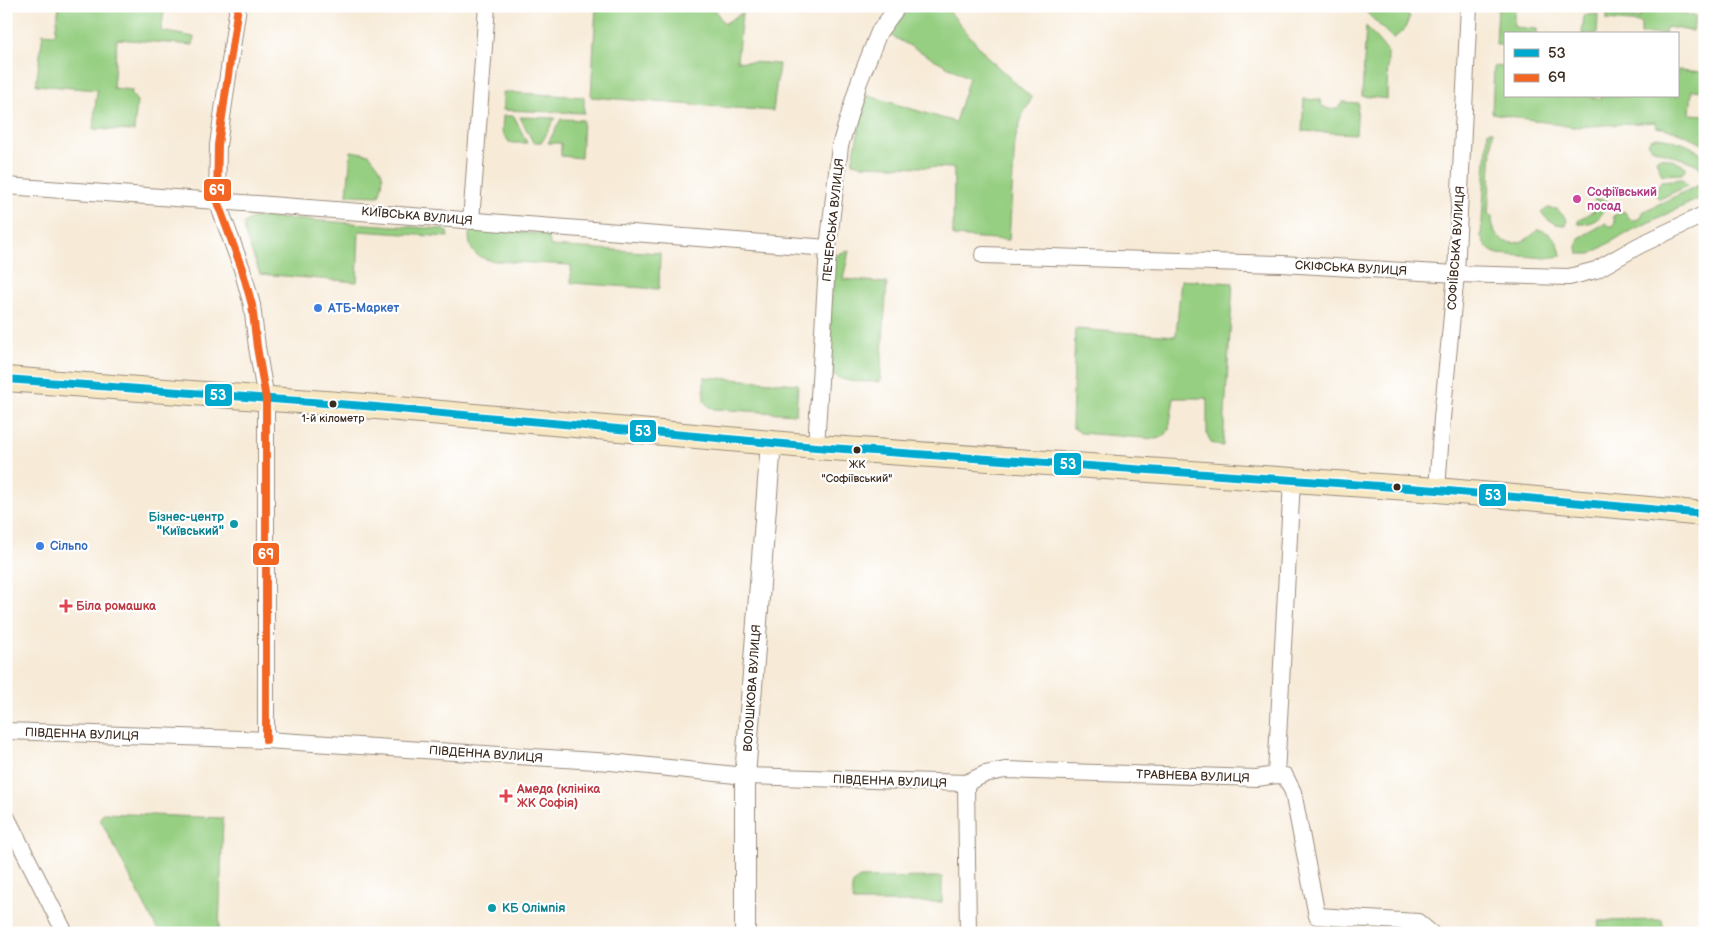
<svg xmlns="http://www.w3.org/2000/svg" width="1711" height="939" viewBox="0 0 1711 939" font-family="'Balsamiq Sans',sans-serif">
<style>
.green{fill:#96cf82;stroke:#687c50}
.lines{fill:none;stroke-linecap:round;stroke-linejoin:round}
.minor-casing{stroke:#998a7b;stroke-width:18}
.tertiary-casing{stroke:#998a7b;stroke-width:22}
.secondary-casing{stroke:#998a7b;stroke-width:26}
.minor{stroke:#fff;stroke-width:16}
.tertiary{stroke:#fff;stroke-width:20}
.secondary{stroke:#f7e8c3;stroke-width:24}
.bus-1-casing{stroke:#fff;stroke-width:11}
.bus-2-casing{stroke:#fff;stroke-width:11}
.bus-1{stroke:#00a9ce;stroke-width:8}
.bus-2{stroke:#f26522;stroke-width:8}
.hotel-dot{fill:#d1479c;stroke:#fff;stroke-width:2}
.shop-dot{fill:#3f7fe0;stroke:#fff;stroke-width:2}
.bus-dot{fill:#3b2a1e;stroke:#fff;stroke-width:2}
.culture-dot{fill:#0f9aa8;stroke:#fff;stroke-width:2}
.health-dot{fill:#e0444e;stroke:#fff;stroke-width:2}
.labels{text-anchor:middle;stroke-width:4.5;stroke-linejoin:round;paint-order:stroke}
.bus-label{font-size:11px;fill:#3b2a1e;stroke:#fff}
.hotel-label{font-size:12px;font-weight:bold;fill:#b23c85;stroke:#fff;text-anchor:start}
.street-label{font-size:12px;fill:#3b2a1e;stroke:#fff}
.shop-label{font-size:12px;font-weight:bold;fill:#366cbe;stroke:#fff;text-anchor:start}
.culture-label{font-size:12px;font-weight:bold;fill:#0d838f;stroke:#fff;text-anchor:end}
.health-label{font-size:12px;font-weight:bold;fill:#be3a42;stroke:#fff;text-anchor:start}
.line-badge{stroke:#fff;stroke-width:2}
.badge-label{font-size:14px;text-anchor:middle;font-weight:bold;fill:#fff}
</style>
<rect width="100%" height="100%" fill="#fff"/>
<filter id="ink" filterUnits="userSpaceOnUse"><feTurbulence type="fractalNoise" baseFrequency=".02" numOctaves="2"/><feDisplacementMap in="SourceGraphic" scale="10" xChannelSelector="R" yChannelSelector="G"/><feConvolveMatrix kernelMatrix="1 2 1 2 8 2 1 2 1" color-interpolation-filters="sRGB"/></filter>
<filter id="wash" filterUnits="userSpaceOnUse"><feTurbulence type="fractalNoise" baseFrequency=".0096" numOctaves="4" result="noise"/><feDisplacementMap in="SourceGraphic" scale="20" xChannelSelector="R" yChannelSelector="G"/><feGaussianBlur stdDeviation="1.12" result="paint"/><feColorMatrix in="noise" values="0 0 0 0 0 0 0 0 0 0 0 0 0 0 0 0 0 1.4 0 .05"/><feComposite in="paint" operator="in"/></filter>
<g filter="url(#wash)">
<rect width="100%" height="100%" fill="#f7ebd8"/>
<g class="green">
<path d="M59 6H165L161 31 194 37 193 45 117 39 113 88 132 90 131 94 137 101 134 131 93 129 97 90 36 85 43 33 55 34Z"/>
<path d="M596 6H692L714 8 724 24 742 13 737 61 779 64 773 111 591 97Z"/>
<path d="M912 6H945L989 59 1032 98 1023 114 1015 140 1009 240 953 236 954 168 863 165 852 163 866 95 955 122 969 78 888 34Z"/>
<path d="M1367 6H1395L1397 12 1405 14 1410 17 1404 30 1393 39 1366 12Z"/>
<path d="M1498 6H1518L1514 12V27L1537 29V34H1505V45H1496Z"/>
<path d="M1642 6H1666L1696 17 1692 31 1666 27 1665 34H1641V23L1607 20V14L1640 18Z"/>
<path d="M1598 14 1597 34H1582L1584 15Z"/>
<path d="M1366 26 1388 52 1387 99 1362 96Z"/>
<path d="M1494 66 1505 67V96H1587L1600 99 1601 96H1677V70L1705 72V91L1692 90 1690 114 1705 115V146C1688 135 1676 130 1656 127L1655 122 1573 127 1492 113Z"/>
<path d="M503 92 584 97V113L503 110Z"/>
<path d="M1304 99 1320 100 1322 106 1329 109H1337L1343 102 1358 103 1356 134 1302 131Z"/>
<path d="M503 116H514L527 143H510L502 132Z"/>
<path d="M520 117 555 118 542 142H533Z"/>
<path d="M561 119 583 120 581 158 561 156V143H548Z"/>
<path d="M1488 131H1493L1488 215 1492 216C1491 247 1521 251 1538 229 1553 233 1559 241 1561 256L1546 258 1498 254C1488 251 1485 246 1481 236Z"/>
<path d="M1656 137C1670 138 1700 146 1705 161 1706 164 1705 166 1705 169L1702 171 1699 166 1694 163 1651 148 1648 142 1651 139Z"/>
<path d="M351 151 369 154C383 171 386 174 379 196L347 195Z"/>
<path d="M1660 157 1673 160 1686 167 1682 174 1662 175 1656 160Z"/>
<path d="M1682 179 1687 186 1660 199 1654 194 1661 181Z"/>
<path d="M1705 182V196L1626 233 1591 254H1578L1577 247 1579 238 1606 223 1609 226H1613L1615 222 1613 216 1624 211 1631 220H1636L1641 217 1642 212Z"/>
<path d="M1595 199 1607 200C1605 216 1594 225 1578 224V221L1591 212H1594Z"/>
<path d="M1548 208 1557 209 1567 220 1566 225C1554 225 1548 221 1541 213Z"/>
<path d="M260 217 442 229 447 232 448 237 359 231 357 282 260 274 245 234 244 223 252 218Z"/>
<path d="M473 230 547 234 551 246 660 253 659 289 571 283V265L495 261C477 258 469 253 469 234Z"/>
<path d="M849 251 843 279 887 283 880 382C865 381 838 385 830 370 828 366 828 361 827 358L834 258 840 253Z"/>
<path d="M1181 280 1233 283 1223 446 1211 443 1207 434V398H1174L1169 429 1165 436 1156 439 1081 433 1072 427 1075 329 1176 336Z"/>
<path d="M704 377 798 384 796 414 715 409 709 407 704 401Z"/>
<path d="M103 813 223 818 219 931 162 933 156 927 100 819Z"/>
<path d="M942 877V902H853C852 892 849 883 860 878Z"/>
<path d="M1662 920 1664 933H1598L1599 921Z"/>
</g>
</g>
<g filter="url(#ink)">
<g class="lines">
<g class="minor-casing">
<g id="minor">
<path d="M238 6 218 145 217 201 242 269 252 305 257 347 266 399V740"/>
<path d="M6 186 217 201 828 248"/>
<path d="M471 221 487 6"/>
<path d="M983 255 1282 264 1456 274 1569 277 1596 270 1638 246 1705 214"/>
<path d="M816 447 828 248 840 146 859 82 879 32 898 6"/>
<path d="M1437 490 1442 418 1456 274 1469 6"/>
<path d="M6 731 266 740 611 762 745 776 966 783 985 774 1005 770 1257 778 1276 775 1292 481"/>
<path d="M1276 775 1285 776 1293 792 1317 916 1418 922 1431 933"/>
<path d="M966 783 968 933"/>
<path d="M6 816 65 933"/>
</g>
</g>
<g class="tertiary-casing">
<path id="tertiary" d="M745 933V776L771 443"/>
</g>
<g class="secondary-casing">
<path id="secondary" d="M6 379 365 406 816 447 1437 490 1705 514"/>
</g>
<use href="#minor" class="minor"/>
<use href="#tertiary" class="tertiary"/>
<use href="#secondary" class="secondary"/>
<g class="bus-1-casing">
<path id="bus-1" d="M6 379 365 406 816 447 1437 490 1705 514"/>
</g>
<g class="bus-2-casing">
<path id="bus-2" d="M238 6 218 145 217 201 242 269 252 305 257 347 266 399V740"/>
</g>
<use href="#bus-1" class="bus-1"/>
<use href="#bus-2" class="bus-2"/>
</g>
</g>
<circle class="hotel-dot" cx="1577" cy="199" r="5"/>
<g class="shop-dot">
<circle cx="318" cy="308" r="5"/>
<circle cx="40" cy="546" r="5"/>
</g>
<g class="bus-dot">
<circle cx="333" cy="404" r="4.5"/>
<circle cx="857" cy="450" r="4.5"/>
<circle cx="1397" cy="487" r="4.5"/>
</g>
<g class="culture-dot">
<circle cx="234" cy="524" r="5"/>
<circle cx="492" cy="908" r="5"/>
</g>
<g class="health-dot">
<path d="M63.5 598.5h5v5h5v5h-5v5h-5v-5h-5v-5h5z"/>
<path d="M503.5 788.5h5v5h5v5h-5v5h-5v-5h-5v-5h5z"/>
</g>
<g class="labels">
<g class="bus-label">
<text x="333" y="422">1-й кілометр</text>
<text x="857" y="468">ЖК<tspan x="857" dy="14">"Софіївський"</tspan></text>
</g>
<g class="hotel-label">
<text x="1587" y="196">Софіївський<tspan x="1587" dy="14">посад</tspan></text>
</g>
<g class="street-label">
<text transform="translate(417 216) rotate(5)" y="4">КИЇВСЬКА ВУЛИЦЯ</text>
<text transform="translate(833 220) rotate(-84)" y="4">ПЕЧЕРСЬКА ВУЛИЦЯ</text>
<text transform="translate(1456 248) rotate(-86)" y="4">СОФІЇВСЬКА ВУЛИЦЯ</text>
<text transform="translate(1351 268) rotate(3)" y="4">СКІФСЬКА ВУЛИЦЯ</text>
<text transform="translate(752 688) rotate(-86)" y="4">ВОЛОШКОВА ВУЛИЦЯ</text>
<text transform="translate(82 734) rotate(2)" y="4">ПІВДЕННА ВУЛИЦЯ</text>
<text transform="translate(486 754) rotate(4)" y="4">ПІВДЕННА ВУЛИЦЯ</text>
<text transform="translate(1193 776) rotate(2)" y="4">ТРАВНЕВА ВУЛИЦЯ</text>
<text transform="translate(890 781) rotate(2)" y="4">ПІВДЕННА ВУЛИЦЯ</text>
</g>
<g class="shop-label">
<text x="328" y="312">АТБ-Маркет</text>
<text x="50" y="550">Сільпо</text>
</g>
<g class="culture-label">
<text x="224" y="521">Бізнес-центр<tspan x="224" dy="14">"Київський"</tspan></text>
<text x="502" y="912" text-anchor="start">КБ Олімпія</text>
</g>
<g class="health-label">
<text x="76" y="610">Біла ромашка</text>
<text x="517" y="793">Амеда (клініка<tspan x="517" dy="14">ЖК Софія)</tspan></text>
</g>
</g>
<g class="line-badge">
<rect x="203" y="178" width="29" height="24" rx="5" fill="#f26522"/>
<rect x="204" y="383" width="29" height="24" rx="5" fill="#00a9ce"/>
<rect x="629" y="419" width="28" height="24" rx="5" fill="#00a9ce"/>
<rect x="1053" y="452" width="29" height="24" rx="5" fill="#00a9ce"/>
<rect x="1478" y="483" width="29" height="24" rx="5" fill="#00a9ce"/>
<rect x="252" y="542" width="28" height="24" rx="5" fill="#f26522"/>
</g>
<g class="badge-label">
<text x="217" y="195">69</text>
<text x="218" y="400">53</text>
<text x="643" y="436">53</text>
<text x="1068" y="469">53</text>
<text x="1493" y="500">53</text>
<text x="266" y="559">69</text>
</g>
<rect width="1711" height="939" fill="none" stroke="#fff" stroke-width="25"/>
<rect x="1504" y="32" width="175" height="65" fill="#ffffff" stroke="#b1aaa5"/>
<rect x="1514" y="49" width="25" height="8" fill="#00a9ce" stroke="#b1aaa5"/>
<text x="1548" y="58" font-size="15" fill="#3b2a1e">53</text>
<rect x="1514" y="74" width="25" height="8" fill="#f26522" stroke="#b1aaa5"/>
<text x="1548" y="82" font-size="15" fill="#3b2a1e">69</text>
</svg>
